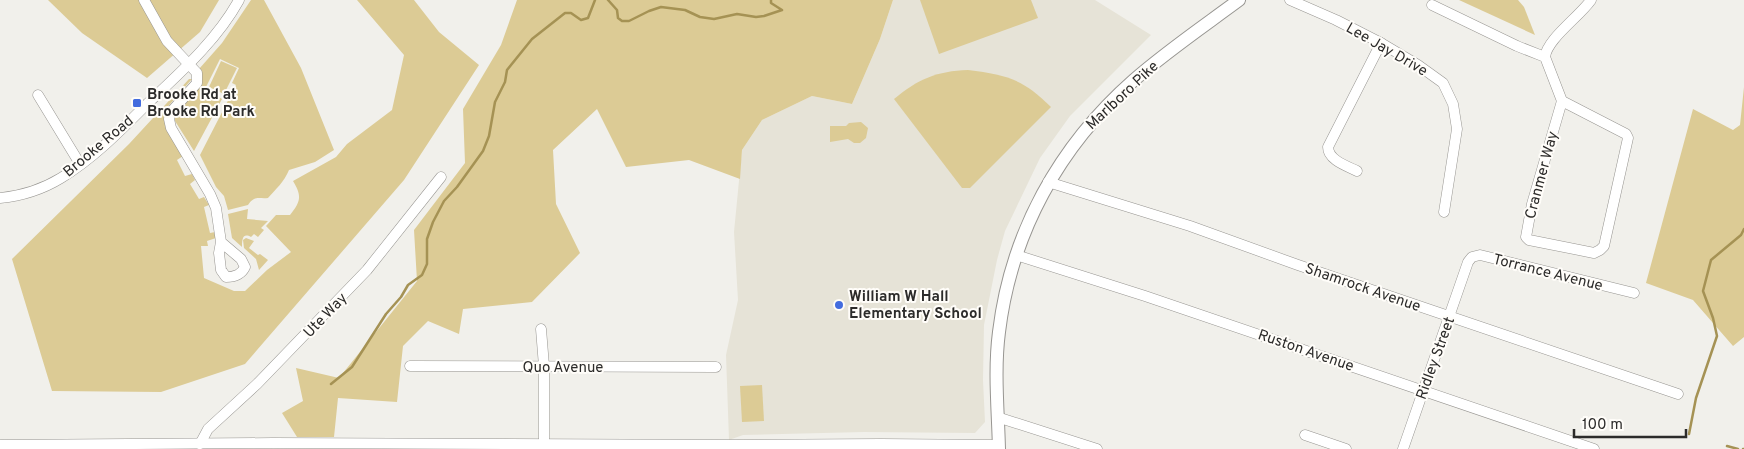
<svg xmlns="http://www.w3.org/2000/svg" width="1744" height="449" viewBox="0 0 1744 449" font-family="Overpass,sans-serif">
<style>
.built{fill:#e6e3d7}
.green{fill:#dccb95}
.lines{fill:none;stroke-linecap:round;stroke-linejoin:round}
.stream{stroke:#a59254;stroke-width:2.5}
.minor-casing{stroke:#979591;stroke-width:11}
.major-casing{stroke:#979591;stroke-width:14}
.minor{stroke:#fff;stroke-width:10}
.major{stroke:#fff;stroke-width:12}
.poi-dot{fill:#436cde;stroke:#fffdf9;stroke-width:2}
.labels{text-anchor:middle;stroke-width:4;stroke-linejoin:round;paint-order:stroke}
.street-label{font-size:15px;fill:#2c2b2a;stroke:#fffdf9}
.poi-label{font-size:15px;font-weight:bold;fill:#2c2b2a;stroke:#fffdf9;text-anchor:start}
</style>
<rect width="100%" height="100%" fill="#f1f0eb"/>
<path class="built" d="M893 0H1095L1151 35 1070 116 1040 158 1005 231 997 260 984 325 983 380 985 422 975 433 864 432 743 435 729 440 726 355 738 300 734 232 742 150 762 120 812 96 852 104 880 39Z"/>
<g class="green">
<path d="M48 0H219L200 32 147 78 82 33Z"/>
<path d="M251 0H264L301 68 334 150 315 162 289 170C284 182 276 189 268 198 258 199 255 195 248 205L228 210 224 196 216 187 200 155 236 85 232 83 239 68 220 59 205 89 222 99 194 151 175 121V115L200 86 199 69 222 43Z"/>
<path d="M357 0H414L439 32 479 65 404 180 245 364 161 392 52 391 12 259 129 144 189 79H192L164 111 165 126 183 156 177 160 185 176 192 174 195 180 190 184 199 199 204 197 209 205 204 207 210 233 215 232 216 238 207 241 208 246H201L204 278 234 291H245L267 270 291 252 266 226 276 215H290C301 201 302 196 293 181L336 157 347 144 392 110 404 55Z"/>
<path d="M517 0H893L880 39 852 104 812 96 762 120 742 150 740 179 689 160 626 167 597 109 553 150 556 204 580 253 532 302 463 309 459 334 428 321 403 346 397 402 338 398 334 437H297L282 413 303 401 296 368 339 378 417 281 414 230 465 163 463 109 501 45Z"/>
<path d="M920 0H1031L1038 18 939 54Z"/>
<path d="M1459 0H1518L1524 7 1535 35Z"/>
<path d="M221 61 237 68 224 94 209 87Z"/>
<path d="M968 70C1007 75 1023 79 1051 107L970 188H962L894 99C918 79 937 71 968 70Z"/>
<path d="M1744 87V337L1733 346 1693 300 1646 283 1693 109 1733 130 1740 125Z"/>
<path d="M861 122 868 128 866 138 860 143H854L848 139 830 142V126H846L849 123Z"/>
<path d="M248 209 247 219 268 221 261 228 264 230 258 237 254 234 251 237C242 232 242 241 242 247L232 238 228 214Z"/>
<path d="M246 238 254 241 249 248 258 255 260 254 268 260 259 270 256 259 244 248 243 240Z"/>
<path d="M762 385 764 421 742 422 740 386Z"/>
</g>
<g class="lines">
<g class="stream">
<path d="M608 0 617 10 618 18 622 21H629L649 11 661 7 685 10 700 17 714 19 737 14 756 17 764 16 782 10 771 3V0"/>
<path d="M331 384 352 367 386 314 401 297 408 285 422 275 427 264V239L433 222 444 201 457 187 483 151 489 136 495 102 505 82 507 70 532 39 565 13H571L581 20 588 18 595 0"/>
<path d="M1689 434 1696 398 1717 336 1713 318 1703 291 1711 260 1741 235 1744 229"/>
<path d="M1727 446 1738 449"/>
<path d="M1743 449H1744"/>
</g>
<g class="minor-casing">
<g id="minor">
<path d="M144 0 167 41 197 73V83L170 113 169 119 171 128 210 194 216 208 221 242 219 253 221 270 226 277C235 277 241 275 245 267L241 259 221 242"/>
<path d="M1290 0 1336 20 1381 43 1418 65 1443 83 1453 104 1457 129 1444 212"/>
<path d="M1432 5 1517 46 1545 57 1562 101"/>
<path d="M1545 57C1547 39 1579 17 1591 0"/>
<path d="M38 95 80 164"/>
<path d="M1562 101 1626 134 1628 138 1604 246 1600 250 1594 253 1529 240 1526 237 1532 204Z"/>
<path d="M1357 171C1347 166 1328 160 1328 147L1381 43"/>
<path d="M1048 182 1190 226 1298 265 1678 394"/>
<path d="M0 198C21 196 43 189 61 178 94 158 121 130 148 103 181 72 217 40 239 0"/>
<path d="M1016 255 1145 296 1594 449"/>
<path d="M541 329 544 366V449"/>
<path d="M410 366 716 367"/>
<path d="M997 417 1097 449"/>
<path d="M1305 435 1346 449"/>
<path d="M200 444 208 429 257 384 367 270 441 177"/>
<path d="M0 445 273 443 743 445 881 444 999 445"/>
<path d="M1403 449 1468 262 1472 257 1480 255 1634 293"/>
</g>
</g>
<g class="major-casing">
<path id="major" d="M999 449C998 410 994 370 999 332 1011 233 1059 146 1134 80 1167 51 1204 26 1239 0"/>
</g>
<use href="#minor" class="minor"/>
<use href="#major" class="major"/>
</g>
<g class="poi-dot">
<rect x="132" y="98" width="10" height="10" rx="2.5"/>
<circle cx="839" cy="305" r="5"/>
</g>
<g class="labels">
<g class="street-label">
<text transform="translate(1387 49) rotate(30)" y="5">Lee Jay Drive</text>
<text transform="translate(1122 95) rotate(-43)" y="5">Marlboro Pike</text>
<text transform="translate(98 146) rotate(-40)" y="5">Brooke Road</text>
<text transform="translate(1541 175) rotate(-75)" y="5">Cranmer Way</text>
<text transform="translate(1548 272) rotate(14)" y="5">Torrance Avenue</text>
<text transform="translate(1363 287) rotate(19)" y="5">Shamrock Avenue</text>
<text transform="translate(325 315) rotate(-46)" y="5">Ute Way</text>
<text transform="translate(1306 350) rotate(19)" y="5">Ruston Avenue</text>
<text transform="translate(1435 358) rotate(-70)" y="5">Ridley Street</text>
<text x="563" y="372">Quo Avenue</text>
</g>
<g class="poi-label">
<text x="147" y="99">Brooke Rd at<tspan x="147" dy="17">Brooke Rd Park</tspan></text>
<text x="849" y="301">William W Hall<tspan x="849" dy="17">Elementary School</tspan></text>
</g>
</g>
<path d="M1574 429v8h112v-8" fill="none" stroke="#2c2b2a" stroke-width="2.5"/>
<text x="1582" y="429" font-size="15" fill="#2c2b2a" stroke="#fffdf9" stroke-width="4" paint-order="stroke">100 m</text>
</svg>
